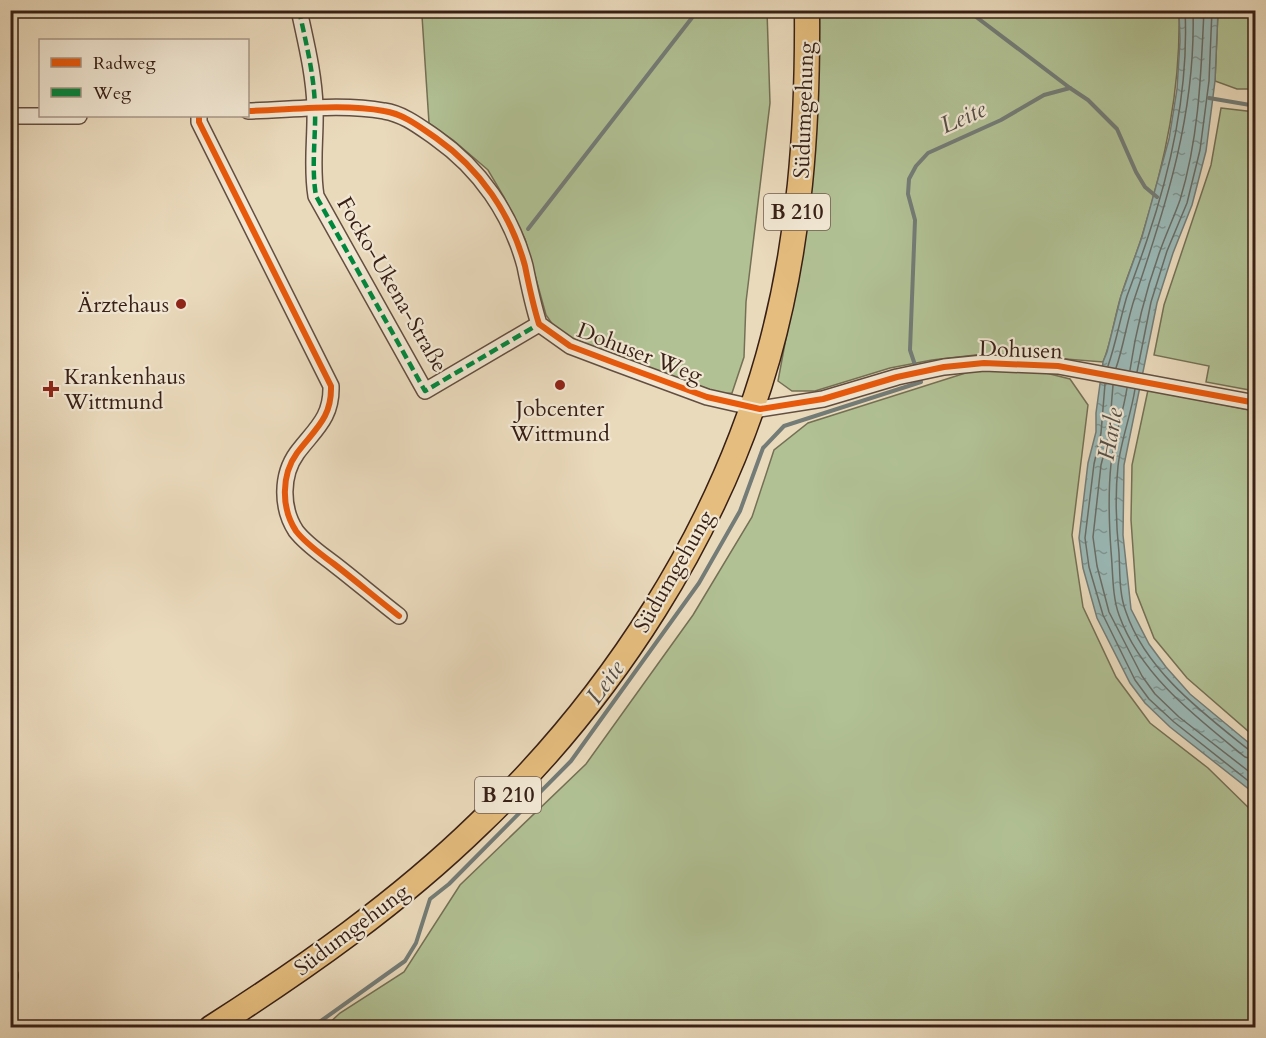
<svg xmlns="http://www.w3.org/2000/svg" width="1266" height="1038" viewBox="0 0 1266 1038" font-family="Cardo,serif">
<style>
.grass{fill:#b1c194;stroke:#747055;stroke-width:1.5}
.water{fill:url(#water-ripples);stroke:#737c77;stroke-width:1.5}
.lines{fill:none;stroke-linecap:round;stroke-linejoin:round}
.shore{stroke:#696c66;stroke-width:1.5}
.stream{stroke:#737c77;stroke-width:4}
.street-casing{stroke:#644e40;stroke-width:18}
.primary-casing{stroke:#382016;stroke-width:27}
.street{stroke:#f1e7d3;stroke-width:15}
.primary{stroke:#e5bd7e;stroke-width:24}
.quiet{stroke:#00873e;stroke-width:4.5;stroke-dasharray:9 4.5;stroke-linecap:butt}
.cycleway-casing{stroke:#f1e7d3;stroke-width:10}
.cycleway{stroke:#e8590c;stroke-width:6}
.poi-dot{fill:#8f2418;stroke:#f1e7d3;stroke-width:2}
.labels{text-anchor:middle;stroke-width:4.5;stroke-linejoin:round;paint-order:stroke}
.shield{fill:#f1e7d3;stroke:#705c4f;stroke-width:1.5}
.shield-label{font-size:21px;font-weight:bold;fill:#382016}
.street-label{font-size:22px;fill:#382016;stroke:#f1e7d3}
.poi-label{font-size:22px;fill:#382016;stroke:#f1e7d3;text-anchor:end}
.water-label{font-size:24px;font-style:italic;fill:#554e46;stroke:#f1e7d3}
</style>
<defs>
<pattern id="water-ripples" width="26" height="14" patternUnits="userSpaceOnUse" patternTransform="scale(1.5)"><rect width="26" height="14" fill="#9ab9b7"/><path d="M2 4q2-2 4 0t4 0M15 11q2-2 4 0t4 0" fill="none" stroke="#7f9694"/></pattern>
</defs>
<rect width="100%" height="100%" fill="#eadabc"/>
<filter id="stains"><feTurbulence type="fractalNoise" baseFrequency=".00333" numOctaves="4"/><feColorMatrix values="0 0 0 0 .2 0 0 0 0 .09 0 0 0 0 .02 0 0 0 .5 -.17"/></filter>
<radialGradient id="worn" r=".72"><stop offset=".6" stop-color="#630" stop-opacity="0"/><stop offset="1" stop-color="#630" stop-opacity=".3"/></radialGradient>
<g class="grass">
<path d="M431 10 767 11 770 103 746 302 744 357 732 393 722 394 574 342 555 328 546 315 525 239 504 197 488 170 453 140 429 123 422 16Z"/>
<path d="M816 11H1179C1181 88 1165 162 1142 236 1136 256 1127 276 1121 296 1114 318 1112 341 1103 362L993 353 932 360 890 368 815 391H792L778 381 802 252 814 166Z"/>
<path d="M1218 11H1255V89H1237L1215 81Z"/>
<path d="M1221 108 1255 112V391L1206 382 1209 366 1154 355 1164 305 1211 165Z"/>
<path d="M1030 369 1070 379 1088 405 1072 535 1083 607 1116 677 1150 723 1208 768 1255 814V1027L324 1028 340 1013 404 972 460 885 586 764 693 615 752 517 774 450 808 423 975 370Z"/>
<path d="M1148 390 1255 411V737L1187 678 1154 638 1136 592 1131 520 1132 465Z"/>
</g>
<path class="water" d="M1179 11H1218L1215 81 1206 151 1192 205 1173 253 1157 303 1124 465 1123 535 1131 609 1149 644 1166 667 1190 694 1255 748V794L1170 727 1145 703 1130 683 1097 618 1083 568 1079 538 1088 463 1096 432V413L1103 362 1107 352 1121 296 1142 237 1169 139 1177 89 1180 41Z"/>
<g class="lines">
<g class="shore">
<path d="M1108 366C1116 343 1120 319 1127 296 1134 277 1141 258 1147 240 1172 166 1189 88 1185 10"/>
<path d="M1116 368C1124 345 1127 320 1135 297 1167 203 1196 111 1193 10"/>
<path d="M1130 370C1136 329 1146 290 1160 251 1166 234 1174 217 1180 200 1199 138 1201 74 1204 10"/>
<path d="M1137 372 1151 302 1167 251 1187 203 1200 150 1209 81 1212 10"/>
<path d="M1105 384 1101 433 1094 464 1085 538 1089 567 1103 615 1135 680 1149 699 1174 722 1256 787"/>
<path d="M1113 385 1109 434 1101 465 1093 537 1097 566 1109 612 1142 676 1155 694 1179 717 1256 777"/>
<path d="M1127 388C1123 414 1114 438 1111 464 1108 493 1109 523 1111 551 1113 571 1112 596 1119 615 1141 676 1196 717 1245 757L1256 760"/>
<path d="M1135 389C1131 415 1121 440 1118 466 1115 494 1116 524 1119 553 1120 572 1119 594 1126 612 1146 671 1203 713 1249 750L1256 752"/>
</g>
<g class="stream">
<path d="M967 10 1070 88"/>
<path d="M1209 98 1256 106"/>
<path d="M528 229 698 10"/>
<path d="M915 365 910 350 915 220 908 194 909 179 916 166 928 153 1001 120 1044 95 1070 88 1088 100 1117 129 1136 172 1145 187 1157 197"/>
<path d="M311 1028 405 961 416 943 430 899 449 884 571 761 699 583 740 511 763 448 784 426 921 382 920 378"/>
</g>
<g class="street-casing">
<g id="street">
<path d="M299 10C306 43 314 74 315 107 316 137 311 166 316 196L425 391 539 324"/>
<path d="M248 111C291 110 342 103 384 111 404 114 420 127 436 138 480 169 511 214 525 266 529 286 533 305 539 324L570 346 615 363 707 397 760 409 823 399 897 377 944 367 984 363 1058 366 1256 403"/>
<path d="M10 116H79"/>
<path d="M199 116V122L331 386C332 418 315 429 297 453 281 475 281 508 296 531 306 544 321 554 334 564 356 581 377 599 399 616"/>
<path d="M10 975V977"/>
</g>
</g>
<g class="primary-casing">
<path id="primary" d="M211 1028C305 968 399 902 479 824 612 697 718 534 768 357 800 243 808 128 807 10"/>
</g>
<use href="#street" class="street"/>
<use href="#primary" class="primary"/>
<path class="quiet" d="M299 10C306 43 314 74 315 107 316 137 311 166 316 196L425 391 539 324"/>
<g class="cycleway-casing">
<g id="cycleway">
<path d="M248 111C291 110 342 103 384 111 404 114 420 127 436 138 480 169 511 214 525 266 529 286 533 305 539 324L570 346 615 363 707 397 760 409 823 399 897 377 944 367 984 363 1058 366 1256 403"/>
<path d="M199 116V122L331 386C332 418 315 429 297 453 281 475 281 508 296 531 306 544 321 554 334 564 356 581 377 599 399 616"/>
</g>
</g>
<use href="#cycleway" class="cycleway"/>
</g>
<g class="poi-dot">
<circle cx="181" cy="304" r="6"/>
<circle cx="560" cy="385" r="6"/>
<path d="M48 380h6v6h6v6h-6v6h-6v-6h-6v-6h6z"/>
</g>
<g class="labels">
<g class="shield">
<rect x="764" y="194" width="66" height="36" rx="4.5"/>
<rect x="475" y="777" width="66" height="36" rx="4.5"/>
</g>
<g class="shield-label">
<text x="797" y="219">B 210</text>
<text x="508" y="802">B 210</text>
</g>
<g class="street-label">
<text transform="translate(803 110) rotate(-88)" y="8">Südumgehung</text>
<text transform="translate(393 284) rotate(60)" y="8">Focko-Ukena-Straße</text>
<text transform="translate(1021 349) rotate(2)" y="8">Dohusen</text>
<text transform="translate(640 352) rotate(21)" y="8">Dohuser Weg</text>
<text transform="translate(673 571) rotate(-60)" y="8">Südumgehung</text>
<text transform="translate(351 929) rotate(-37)" y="8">Südumgehung</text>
</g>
<g class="poi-label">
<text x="169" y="312">Ärztehaus</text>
<text x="64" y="384" text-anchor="start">Krankenhaus<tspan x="64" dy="25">Wittmund</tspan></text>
<text x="560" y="416" text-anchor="middle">Jobcenter<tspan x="560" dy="25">Wittmund</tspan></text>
</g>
<g class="water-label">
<text transform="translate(963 117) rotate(-24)" y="8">Leite</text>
<text transform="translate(1110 434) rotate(-80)" y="8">Harle</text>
<text transform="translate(605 682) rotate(-54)" y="8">Leite</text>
</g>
</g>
<rect width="1266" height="1038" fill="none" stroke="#eadabc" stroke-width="36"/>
<rect x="12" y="12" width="1242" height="1014" fill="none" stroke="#382016" stroke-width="3"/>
<rect x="18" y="18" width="1230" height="1002" fill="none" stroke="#382016" stroke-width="1.5"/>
<rect x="39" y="39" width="210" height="78" fill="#f1e7d3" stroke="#a79787" stroke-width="1.5"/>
<rect x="51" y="58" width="30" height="9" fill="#e8590c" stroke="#a79787" stroke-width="1.5"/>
<text x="93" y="69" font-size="18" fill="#382016">Radweg</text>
<rect x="51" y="88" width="30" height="9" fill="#00873e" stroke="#a79787" stroke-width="1.5"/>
<text x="93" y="99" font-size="18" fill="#382016">Weg</text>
<rect width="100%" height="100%" filter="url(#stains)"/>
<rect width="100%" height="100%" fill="url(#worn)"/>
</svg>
